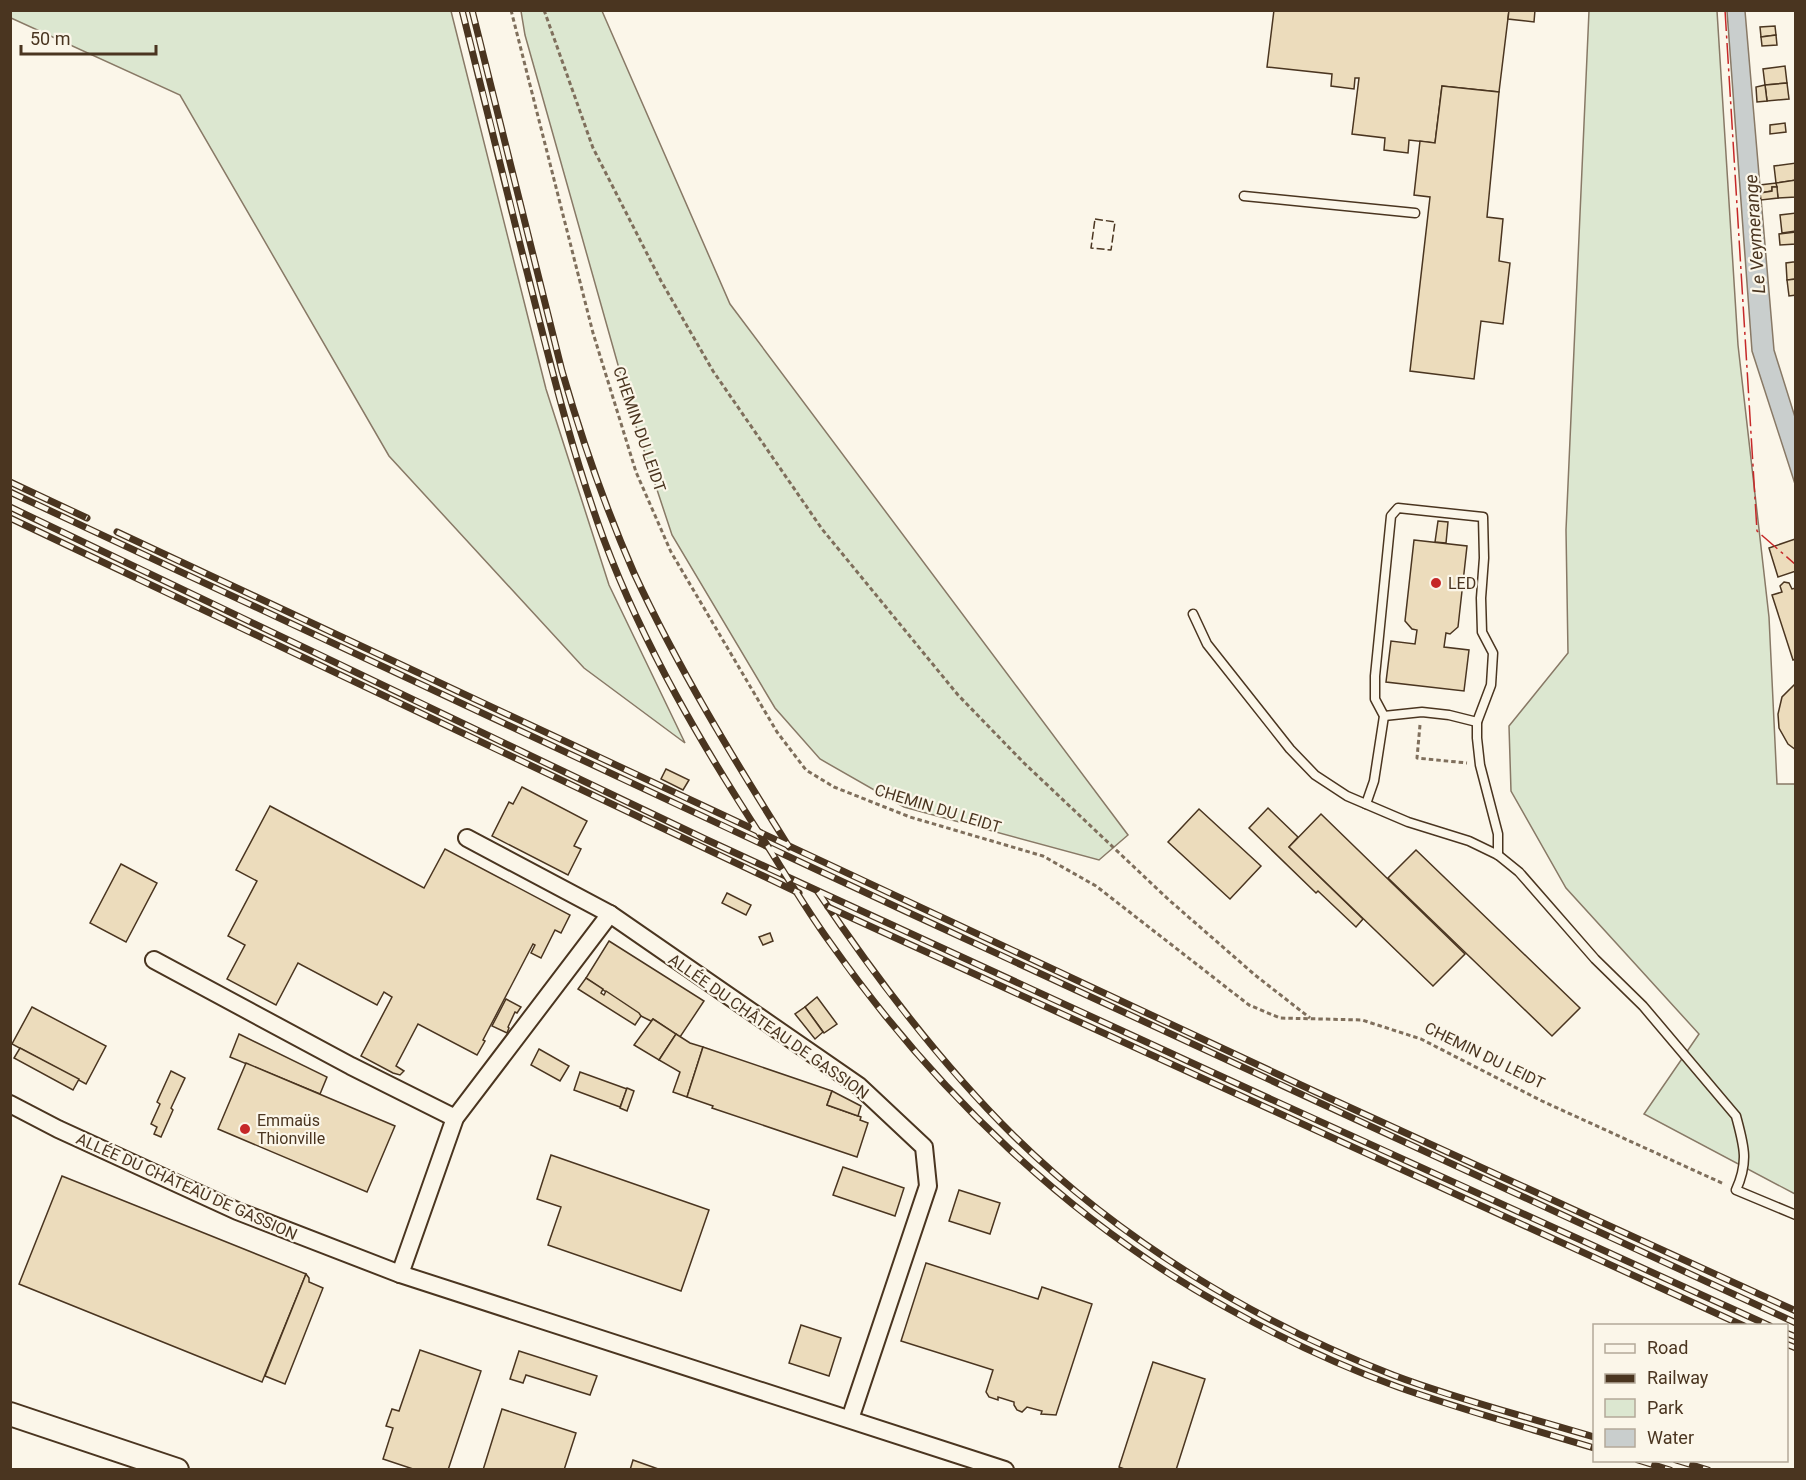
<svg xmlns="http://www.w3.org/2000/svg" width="1806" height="1480" viewBox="0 0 1806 1480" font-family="Roboto,sans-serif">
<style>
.green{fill:#dce7d0;stroke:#887966;stroke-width:1.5}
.water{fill:#c9cecd;stroke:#887966;stroke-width:1.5}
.building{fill:#ecdcbc;stroke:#4a3520;stroke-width:1.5}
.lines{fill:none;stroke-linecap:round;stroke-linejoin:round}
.lane-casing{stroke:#4a3520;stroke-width:11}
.street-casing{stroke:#4a3520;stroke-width:20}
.secondary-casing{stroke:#4a3520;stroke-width:26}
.path{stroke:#7f6f5c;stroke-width:3;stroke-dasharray:4.5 3;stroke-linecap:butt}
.lane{stroke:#fbf6e9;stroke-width:8}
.street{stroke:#fbf6e9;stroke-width:16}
.secondary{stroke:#fbf6e9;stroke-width:22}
.rail-casing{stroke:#4a3520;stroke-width:7}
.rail{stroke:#fbf6e9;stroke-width:4.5;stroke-dasharray:14;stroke-linecap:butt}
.fence{stroke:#4a3520;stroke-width:1.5;stroke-dasharray:8 3;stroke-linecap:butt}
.power{stroke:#c62828;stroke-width:1.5;stroke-dasharray:21 4.5 3 4.5;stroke-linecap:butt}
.poi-dot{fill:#c62828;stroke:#fbf6e9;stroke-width:2}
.labels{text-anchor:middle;stroke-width:4.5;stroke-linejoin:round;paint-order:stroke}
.street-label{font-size:16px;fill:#4a3520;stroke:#fbf6e9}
.poi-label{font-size:16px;fill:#4a3520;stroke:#fbf6e9;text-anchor:start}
.water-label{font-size:18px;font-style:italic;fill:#4a3520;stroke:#fbf6e9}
</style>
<rect width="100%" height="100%" fill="#fbf6e9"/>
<g class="green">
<path d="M11 10 451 11 546 389 609 585 685 743 584 668 389 456 180 95 11 18Z"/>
<path d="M521 11H602L730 304 1128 835 1099 860 904 807 820 759 775 708 672 535 631 411 525 35Z"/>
<path d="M1589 11H1717L1738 345 1769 617 1777 784H1795V1194L1644 1114 1699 1034 1566 888 1511 791 1509 726 1568 653 1566 530Z"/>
</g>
<path class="water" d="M1727 11H1745L1774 350 1795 417V484L1752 351Z"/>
<g class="building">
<path d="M1274 10H1509L1499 92 1442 86 1435 143 1409 140 1408 153 1384 150 1385 138 1352 134 1359 78H1355L1354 89 1331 86 1332 74 1267 67Z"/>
<path d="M1509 10H1535L1534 22 1508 19Z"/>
<path d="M1775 26 1776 35 1761 37 1760 27Z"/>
<path d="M1776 35 1777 45 1762 46 1761 37Z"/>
<path d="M1785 66 1787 83 1765 85 1763 69Z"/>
<path d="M1787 83 1789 99 1767 101 1765 85Z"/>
<path d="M1765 85 1767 101 1757 102 1756 87Z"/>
<path d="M1442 86 1499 92 1487 217 1503 219 1499 261 1510 263 1503 324 1481 321 1474 379 1410 371 1430 197 1414 195 1420 141 1435 143Z"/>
<path d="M1785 123 1786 132 1770 134V125Z"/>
<path d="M1796 163V180L1776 183 1774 166Z"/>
<path d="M1796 180V197L1778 198 1776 183Z"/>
<path d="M1776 183 1777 187H1772V191L1760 193V185Z"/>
<path d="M1772 187H1777L1778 198 1761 200 1760 193 1772 191Z"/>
<path d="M1796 213V231L1782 233 1780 215Z"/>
<path d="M1796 232V244L1780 245 1779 234Z"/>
<path d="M1793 262H1796V279L1787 280 1786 263Z"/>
<path d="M1796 279V295L1789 296 1787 280Z"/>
<path d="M1438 521 1448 522 1446 543 1435 542Z"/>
<path d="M1795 539 1796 571 1778 577 1769 548Z"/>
<path d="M1414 540 1467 546 1458 627 1450 634 1446 633 1444 647 1469 650 1464 691 1386 682 1391 641 1415 644 1417 630 1412 629 1405 621Z"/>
<path d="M1784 582 1789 583 1792 589 1796 588V659L1793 660 1772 595 1782 592 1780 586Z"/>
<path d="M1796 683V750L1788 744 1779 728 1778 714 1782 697Z"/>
<path d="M666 769 689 780 683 790 661 779Z"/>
<path d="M522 787 587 821 574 846 581 849 568 875 492 836 509 802 513 804Z"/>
<path d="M270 806 424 888 445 849 570 915 561 933 555 930 541 958 531 953 535 945 533 944 483 1040 485 1041 477 1055 418 1024 396 1066 404 1071 400 1075 393 1073 361 1056 392 997 384 992 377 1005 298 963 276 1005 227 979 245 945 228 936 257 881 236 870Z"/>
<path d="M1268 808 1298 837 1289 847 1363 919 1356 927 1318 891 1316 893 1249 828Z"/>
<path d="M1199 809 1261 866 1230 899 1168 842Z"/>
<path d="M1321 814 1465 954 1433 986 1289 847Z"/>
<path d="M1416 850 1580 1008 1552 1036 1388 878Z"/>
<path d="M121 864 157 883 126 942 90 923Z"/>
<path d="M727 893 751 905 746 915 722 903Z"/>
<path d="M770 933 773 941 763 945 759 937Z"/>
<path d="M609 941 704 1001 680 1037 653 1019 651 1021 641 1016 586 978Z"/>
<path d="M586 978 603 989 601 993 604 995 606 991 639 1013 641 1016 635 1025 578 989Z"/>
<path d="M817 997 837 1024 824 1033 805 1007Z"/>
<path d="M506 999 521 1007 517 1013 515 1012 508 1027 509 1028 507 1033 492 1026Z"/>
<path d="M32 1007 106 1046 86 1084 12 1044Z"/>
<path d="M805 1007 823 1032 815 1039 795 1014Z"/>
<path d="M653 1019 676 1034 659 1060 634 1045Z"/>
<path d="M239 1034 327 1077 320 1094 230 1057Z"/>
<path d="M676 1034 690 1043 703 1047 687 1097 673 1092 680 1072 659 1060Z"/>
<path d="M703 1047 832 1091 827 1105 861 1117 860 1120 868 1123 857 1157 712 1108 713 1106 687 1097Z"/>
<path d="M20 1048 79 1079 73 1090 14 1058Z"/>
<path d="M539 1049 569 1066 560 1081 531 1065Z"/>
<path d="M246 1063 395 1126 367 1192 218 1129Z"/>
<path d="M171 1071 185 1078 171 1108 173 1110 161 1137 154 1134 157 1127 151 1124 160 1104 157 1102Z"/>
<path d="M580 1072 627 1089 620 1107 574 1090Z"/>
<path d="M627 1088 634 1091 627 1111 620 1108Z"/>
<path d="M832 1091 861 1106 858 1116 827 1105Z"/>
<path d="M551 1155 709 1210 681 1291 548 1245 561 1207 537 1199Z"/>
<path d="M843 1167 904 1188 895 1216 833 1195Z"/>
<path d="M62 1176 306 1274 262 1382 19 1284Z"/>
<path d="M959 1190 1000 1203 990 1234 949 1221Z"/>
<path d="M926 1263 1038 1299 1042 1287 1092 1304 1056 1415 1041 1414 1042 1411 1027 1407 1022 1412 1017 1410 1014 1405V1402L998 1397V1400L989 1397 986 1392 993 1370 901 1341Z"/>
<path d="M306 1274 309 1278V1282L323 1288 285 1384 265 1376Z"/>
<path d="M801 1325 841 1338 829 1376 789 1363Z"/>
<path d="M420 1350 481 1371 448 1470H416L383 1459 393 1428 386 1426 392 1409 399 1411Z"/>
<path d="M519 1351 597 1376 590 1395 526 1375 523 1383 510 1379Z"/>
<path d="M1153 1362 1205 1379 1176 1470H1127L1119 1467Z"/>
<path d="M502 1409 576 1433 564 1470H483Z"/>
<path d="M633 1460 661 1470H630Z"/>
</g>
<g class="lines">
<g class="lane-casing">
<g id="lane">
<path d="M1244 196 1415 213"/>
<path d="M1193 614 1207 644 1290 749 1315 775 1347 796 1408 822 1469 841 1498 855 1519 872 1595 959 1643 1006 1736 1116C1744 1146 1749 1161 1736 1190L1796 1215"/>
<path d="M1384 716 1422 712 1449 715 1477 722"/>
<path d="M1366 804 1374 781 1384 716 1375 699V676L1391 516 1398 508 1483 517 1484 558 1481 598 1482 632 1493 653 1491 685 1477 722V738L1480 765 1498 834V855"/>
</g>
</g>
<g class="street-casing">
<g id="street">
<path d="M610 914 859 1086 924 1147 928 1186 850 1419"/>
<path d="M154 960 351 1066 455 1118"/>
<path d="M10 1104 58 1129 237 1211 400 1274 1005 1470"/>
<path d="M400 1274 455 1118 610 914 467 838"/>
</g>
</g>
<g class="secondary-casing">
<path id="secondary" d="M10 1414 177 1470"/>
</g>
<g class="path">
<path d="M511 10 593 333 636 472 671 552 777 732 806 770 834 787 910 817 1043 856 1096 886 1249 1005 1280 1018 1362 1020 1421 1039 1542 1101 1724 1184"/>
<path d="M544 10 593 148 661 281 713 371 822 529 958 695 1024 763 1169 900 1255 975 1310 1018"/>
<path d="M1420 725 1417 758 1467 763"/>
</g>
<use href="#lane" class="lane"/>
<use href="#street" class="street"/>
<use href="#secondary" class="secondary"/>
<g class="rail-casing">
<g id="rail">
<path d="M462 10C482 90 502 169 521 248 546 346 569 445 604 540 644 647 703 747 765 842 786 875 806 909 829 941 933 1089 1069 1222 1229 1309 1283 1339 1340 1366 1398 1387 1462 1410 1529 1428 1594 1448"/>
<path d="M472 10 562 371C582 440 605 507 634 573 678 668 733 758 789 847"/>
<path d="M10 482 87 518"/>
<path d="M10 492 905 911 1796 1323"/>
<path d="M10 507 705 839 1253 1091 1770 1326"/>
<path d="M10 518 799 893"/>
<path d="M117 532 1316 1092 1796 1311"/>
<path d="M818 892C876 978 940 1063 1014 1136 1121 1241 1254 1321 1393 1375 1459 1400 1528 1417 1594 1437"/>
<path d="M828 907 1744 1326"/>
<path d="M1786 1333 1796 1337"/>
<path d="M1786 1344 1796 1348"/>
<path d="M1638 1460 1670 1470"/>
<path d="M1676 1460 1708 1470"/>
</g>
</g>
<use href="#rail" class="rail"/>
<path class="fence" d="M1095 219 1115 222 1111 250 1091 248Z"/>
<path class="power" d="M1725 10 1757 531 1796 565"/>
</g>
<g class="poi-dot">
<circle cx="1436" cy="583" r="6"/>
<circle cx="245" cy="1129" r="6"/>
</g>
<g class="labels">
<g class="street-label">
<text transform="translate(640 429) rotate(71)" y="6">CHEMIN DU LEIDT</text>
<text transform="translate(938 808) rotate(17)" y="6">CHEMIN DU LEIDT</text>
<text transform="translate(769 1026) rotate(35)" y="6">ALLÉE DU CHÂTEAU DE GASSION</text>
<text transform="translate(1485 1055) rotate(26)" y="6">CHEMIN DU LEIDT</text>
<text transform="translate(187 1186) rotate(24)" y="6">ALLÉE DU CHÂTEAU DE GASSION</text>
</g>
<g class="poi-label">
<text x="1448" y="589">LED</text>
<text x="257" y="1126">Emmaüs<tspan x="257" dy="18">Thionville</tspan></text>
</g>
<g class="water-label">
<text transform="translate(1755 234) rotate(-94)" y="6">Le Veymerange</text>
</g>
</g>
<rect width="1806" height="1480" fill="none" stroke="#4a3520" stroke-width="24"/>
<rect x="1593" y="1324" width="195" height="138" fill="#fbf6e9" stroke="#b4a999" stroke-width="1.5"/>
<rect x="1605" y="1344" width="30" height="9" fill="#fbf6e9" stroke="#b4a999" stroke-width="1.5"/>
<text x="1647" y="1354" font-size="18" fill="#4a3520">Road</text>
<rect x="1605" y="1374" width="30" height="9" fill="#4a3520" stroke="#b4a999" stroke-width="1.5"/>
<text x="1647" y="1384" font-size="18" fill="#4a3520">Railway</text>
<rect x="1605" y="1399" width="30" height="18" fill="#dce7d0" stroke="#b4a999" stroke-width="1.5"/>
<text x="1647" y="1414" font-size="18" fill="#4a3520">Park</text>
<rect x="1605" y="1429" width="30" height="18" fill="#c9cecd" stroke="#b4a999" stroke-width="1.5"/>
<text x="1647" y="1444" font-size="18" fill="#4a3520">Water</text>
<path d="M21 45v9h135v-9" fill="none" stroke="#4a3520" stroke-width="3"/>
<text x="30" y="45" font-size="18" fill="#4a3520" stroke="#fbf6e9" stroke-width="4.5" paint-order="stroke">50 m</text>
</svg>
